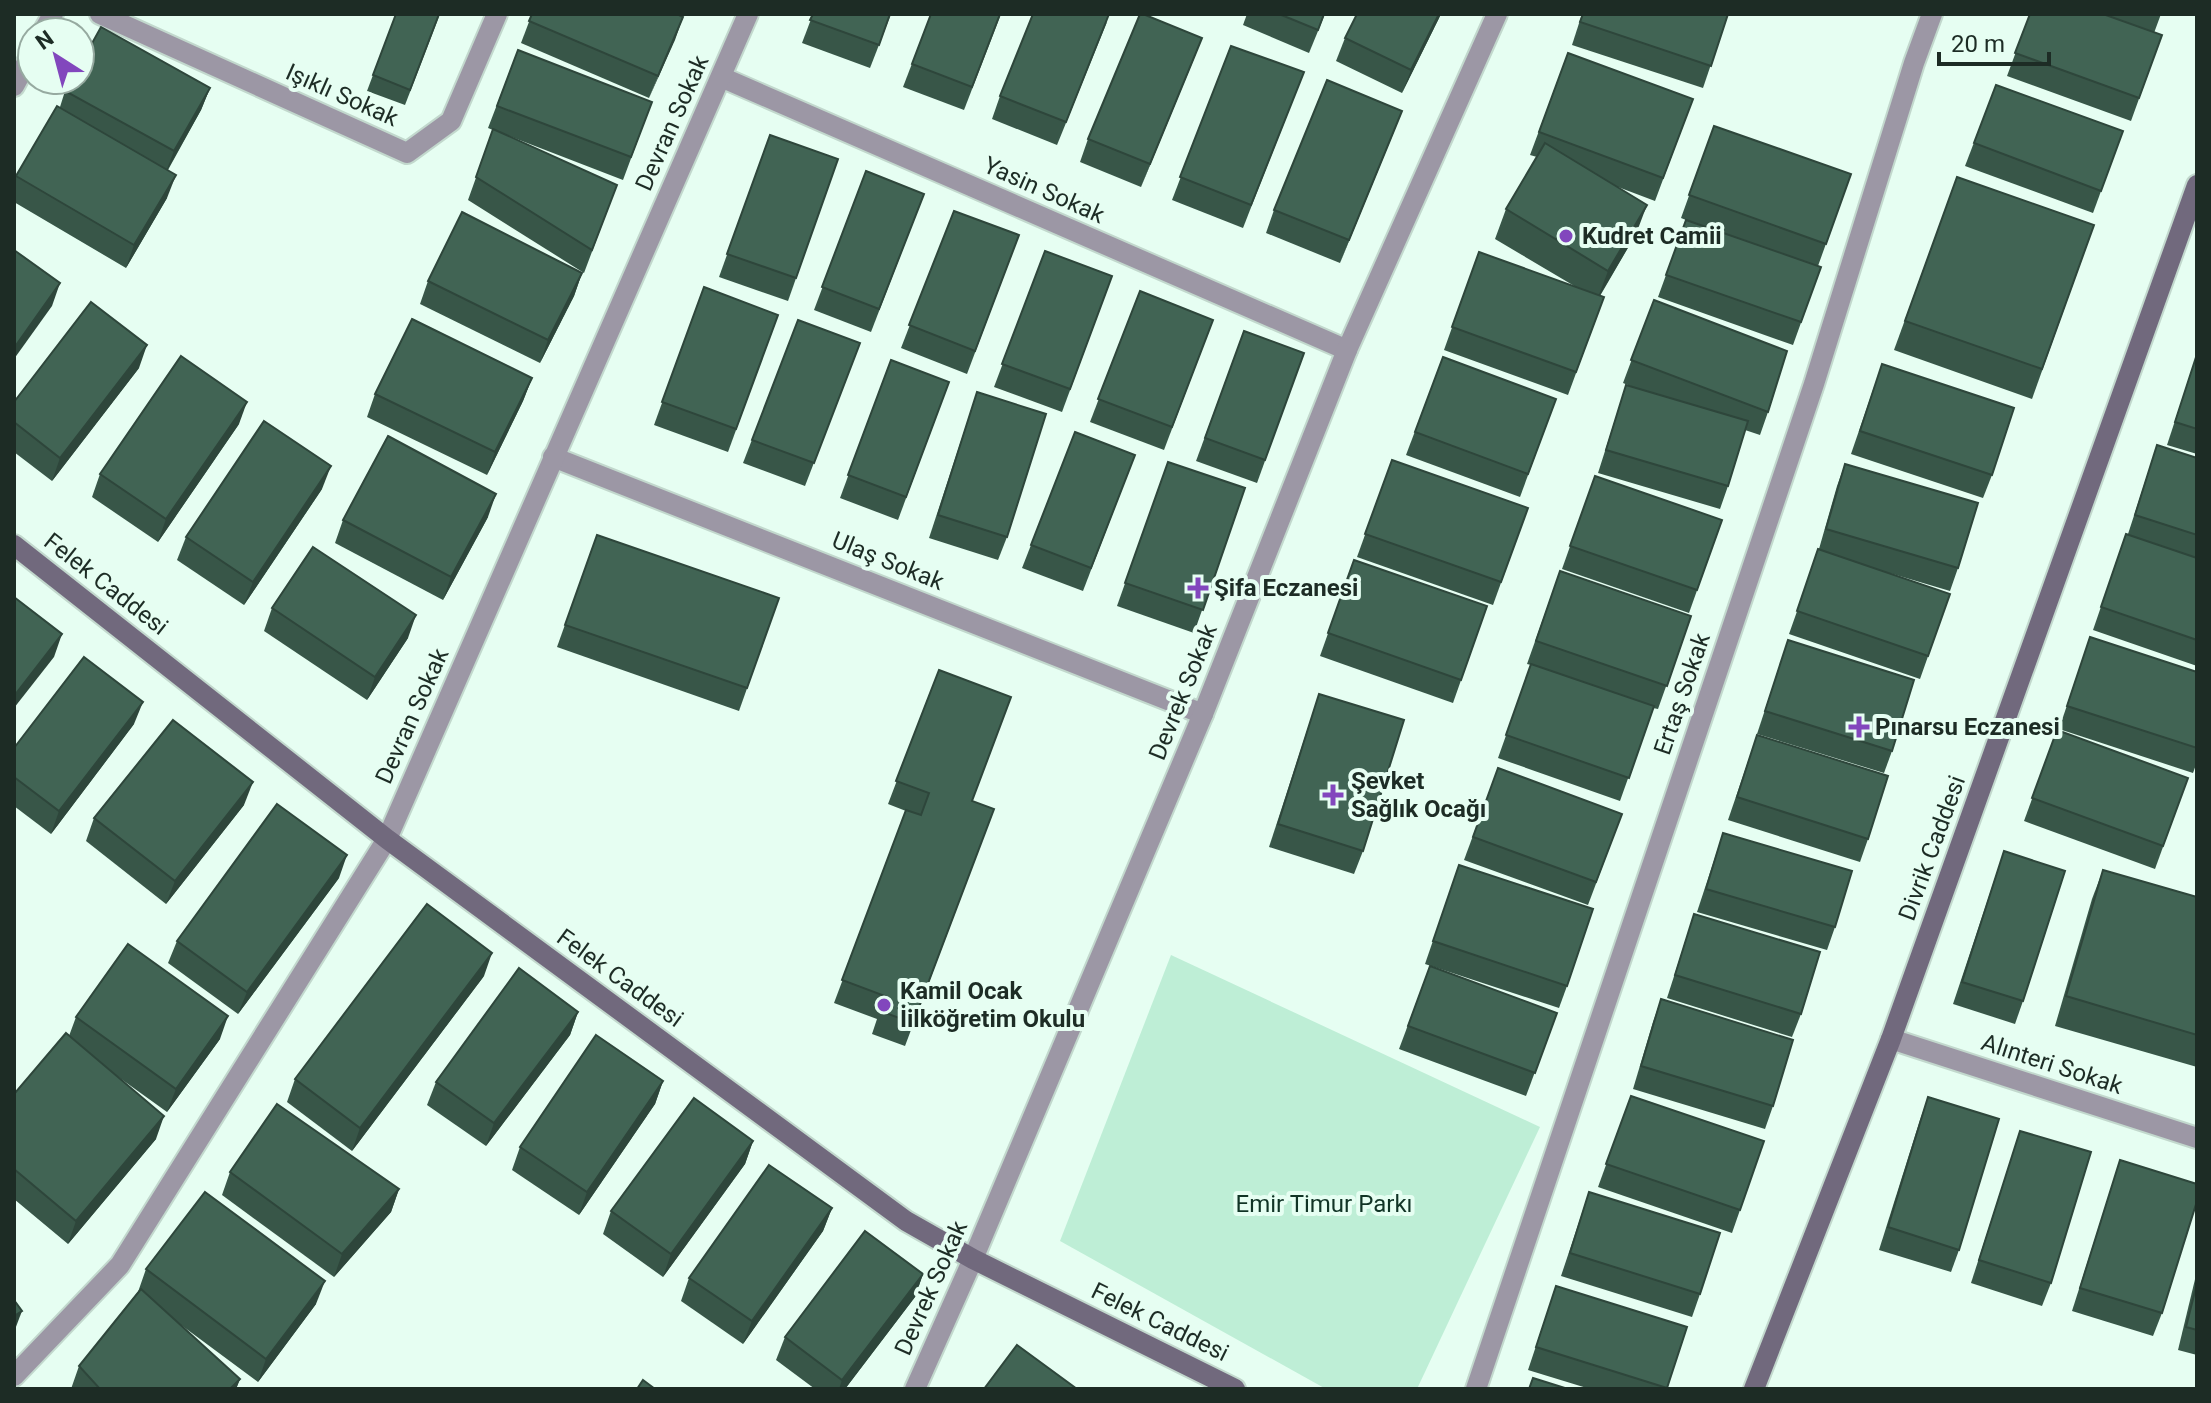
<svg xmlns="http://www.w3.org/2000/svg" width="2211" height="1403" viewBox="0 0 2211 1403" font-family="Roboto,sans-serif">
<style>
.green{fill:#beeed6}
.lines{fill:none;stroke-linecap:round;stroke-linejoin:round}
.street-casing{stroke:#c2d8cd;stroke-width:24}
.secondary-casing{stroke:#c2d8cd;stroke-width:24}
.street{stroke:#9c97a5;stroke-width:20}
.secondary{stroke:#71697d;stroke-width:20}
.wall{fill:#385648}
.shaded-wall{fill:#2e463b}
.building{fill:#416454;stroke:#2e463b;stroke-width:2}
.poi-dot{fill:#8247bd;stroke:#e6fef2;stroke-width:3}
.labels{text-anchor:middle;stroke-width:8;stroke-linejoin:round;paint-order:stroke}
.street-label{font-size:24px;fill:#1d2c25;stroke:#e6fef2}
.poi-label{font-size:24px;font-weight:bold;fill:#1d2c25;stroke:#e6fef2;text-anchor:start}
.park-label{font-size:24px;fill:#113426;stroke:#e6fef2}
</style>
<rect width="100%" height="100%" fill="#e6fef2"/>
<path class="green" d="M1171 955 1540 1127 1417 1389H1326L1060 1241Z"/>
<g class="lines">
<g class="street-casing">
<g id="street">
<path d="M100 14 407 153 451 121 497 14"/>
<path d="M43 32 53 14"/>
<path d="M721 77 1347 350"/>
<path d="M14 86 32 53"/>
<path d="M553 457 1203 714"/>
<path d="M1891 1039 2197 1138"/>
<path d="M14 1376 120 1265 387 839 748 14"/>
<path d="M915 1389 973 1259 1203 714 1347 350 1497 14"/>
<path d="M1476 1389 1814 384 1914 63 1932 14"/>
</g>
</g>
<g class="secondary-casing">
<g id="secondary">
<path d="M14 545 387 839 906 1221 973 1259 1235 1389"/>
<path d="M1754 1389 1891 1039 2197 185"/>
</g>
</g>
<use href="#street" class="street"/>
<use href="#secondary" class="secondary"/>
</g>
<g class="wall">
<path d="M396 14H440L405 105 367 91Z"/>
<path d="M532 14 683 17 649 98 521 43Z"/>
<path d="M813 14H891L870 68 802 43Z"/>
<path d="M931 14H1001L964 110 903 87Z"/>
<path d="M1247 14H1325L1309 53 1243 25Z"/>
<path d="M1357 14H1441L1402 93 1336 61 1345 38Z"/>
<path d="M1582 14H1728L1703 88 1572 45Z"/>
<path d="M2030 14H2161L2154 33 2162 35 2131 121 2007 76Z"/>
<path d="M1107 22 1057 145 992 119 1000 96Z"/>
<path d="M1202 38 1141 187 1080 162 1088 139Z"/>
<path d="M1231 46 1304 72 1243 228 1172 200Z"/>
<path d="M518 50 652 102 623 180 509 136 617 185 584 273 468 200 493 130 488 128Z"/>
<path d="M1568 53 1693 99 1655 201 1618 187 1636 234 1600 296 1604 297 1568 395 1444 350 1479 252 1576 287 1495 239 1506 209 1537 157 1530 155Z"/>
<path d="M1996 85 2123 131 2093 213 1965 166Z"/>
<path d="M210 88 201 110 168 170 167 198 126 268 14 202V182L16 176 60 107 65 91Z"/>
<path d="M1402 111 1340 263 1266 233 1274 210Z"/>
<path d="M1714 126 1851 174 1818 266 1821 267 1793 345 1658 297 1686 220 1681 218Z"/>
<path d="M770 135 838 159 788 301 719 277Z"/>
<path d="M866 171 924 194 871 332 814 310Z"/>
<path d="M1957 177 2094 225 2032 399 1894 350Z"/>
<path d="M954 211 1019 235 967 374 901 348Z"/>
<path d="M1045 251 1112 276 1062 412 994 387Z"/>
<path d="M582 273 574 296 540 363 420 304 428 281Z"/>
<path d="M704 287 778 315 728 452 654 425Z"/>
<path d="M1140 291 1213 320 1164 450 1090 422Z"/>
<path d="M1654 300 1768 412 1760 435 1745 430 1728 486 1720 509 1598 473 1626 385 1638 389 1623 383Z"/>
<path d="M798 320 860 343 805 486 743 463Z"/>
<path d="M1244 331 1304 353 1257 483 1196 461Z"/>
<path d="M2197 354V454L2167 445Z"/>
<path d="M1443 357 1556 399 1520 497 1406 455Z"/>
<path d="M891 360 949 382 898 520 840 498Z"/>
<path d="M139 368 52 481 14 452V402Z"/>
<path d="M532 378 523 401 487 475 367 417 375 394Z"/>
<path d="M1874 387 1992 475 1983 498 1851 454Z"/>
<path d="M977 392 1007 537 998 560 929 538Z"/>
<path d="M239 424 158 542 92 497 100 474Z"/>
<path d="M2157 445 2197 458V666L2093 630 2126 534H2128Z"/>
<path d="M1135 455 1083 591 1022 568 1031 545Z"/>
<path d="M1392 460 1528 508 1493 605 1357 557Z"/>
<path d="M1168 462 1245 488 1194 633 1117 606Z"/>
<path d="M1845 464 1958 568 1950 591 1886 572 1950 594 1920 679 1789 634 1819 549 1837 486Z"/>
<path d="M1595 476 1722 520 1689 613 1562 569Z"/>
<path d="M322 489 244 605 177 560 186 537Z"/>
<path d="M488 517 443 600 335 543 343 520Z"/>
<path d="M597 535 779 598 739 711 557 647Z"/>
<path d="M1354 560 1487 606 1453 703 1320 656Z"/>
<path d="M1560 571 1691 616 1658 709 1653 708 1620 801 1498 758 1531 665 1527 664Z"/>
<path d="M272 608 408 638 367 700 264 631Z"/>
<path d="M2090 637 2197 672V762L2193 773 2059 729Z"/>
<path d="M1788 640 1892 751 1884 773 1757 734Z"/>
<path d="M939 670 972 801 994 809 905 1046 872 1034 877 1019 834 1003 906 811 888 804Z"/>
<path d="M1319 694 1363 851 1354 874 1269 847Z"/>
<path d="M134 724 51 834 14 806V748Z"/>
<path d="M2057 730 2188 778 2155 869 2024 821Z"/>
<path d="M1757 735 1868 839 1860 862 1728 820Z"/>
<path d="M1498 768 1622 814 1588 905 1464 860Z"/>
<path d="M244 805 166 904 86 841 94 818Z"/>
<path d="M1723 833 1835 927 1827 950 1697 912Z"/>
<path d="M2004 851 2023 1001 2015 1024 1953 1004Z"/>
<path d="M1459 865 1567 986 1559 1008 1425 964Z"/>
<path d="M2103 870 2197 897V1067L2055 1026 2092 899Z"/>
<path d="M339 878 238 1014 168 963 177 941Z"/>
<path d="M1694 914 1801 1014 1792 1037 1667 998Z"/>
<path d="M1430 966 1557 1013 1526 1096 1399 1049Z"/>
<path d="M484 976 352 1151 287 1102 295 1079Z"/>
<path d="M1661 999 1773 1106 1765 1129 1633 1089 1653 1022Z"/>
<path d="M578 1012 570 1035 486 1146 427 1105 436 1082Z"/>
<path d="M76 1017 220 1039 167 1112 110 1071 156 1139 68 1244 14 1199V1094L69 1036Z"/>
<path d="M663 1081 655 1104 579 1215 512 1170 520 1147Z"/>
<path d="M1631 1096 1764 1141 1732 1233 1598 1187Z"/>
<path d="M1928 1097 1959 1250 1951 1272 1879 1250 1920 1120Z"/>
<path d="M2020 1131 2051 1283 2042 1306 1971 1283Z"/>
<path d="M753 1141 745 1164 663 1277 603 1234 611 1211Z"/>
<path d="M2120 1160 2162 1313 2153 1336 2072 1311Z"/>
<path d="M230 1172 399 1189 391 1212 334 1277 222 1195Z"/>
<path d="M1589 1192 1700 1294 1692 1317 1561 1276Z"/>
<path d="M832 1208 823 1231 743 1344 681 1301 689 1278Z"/>
<path d="M146 1269 316 1304 258 1382 173 1319 240 1379 236 1389H71L79 1366 138 1292Z"/>
<path d="M2197 1271V1355L2178 1350Z"/>
<path d="M923 1274 915 1297 845 1389H815L776 1360 785 1337Z"/>
<path d="M1556 1286 1687 1327 1666 1389H1590L1528 1370Z"/>
</g>
<g class="shaded-wall">
<path d="M1439 14H1441L1402 93 1411 70Z"/>
<path d="M683 17 675 40 649 98 658 76Z"/>
<path d="M1202 38 1193 61 1141 187 1150 164Z"/>
<path d="M210 88 201 110 165 174 174 151Z"/>
<path d="M1402 111 1393 134 1340 263 1349 240Z"/>
<path d="M176 175 167 198 126 268 134 245Z"/>
<path d="M1647 205 1636 234 1597 300 1608 271Z"/>
<path d="M582 273 574 296 540 363 548 340Z"/>
<path d="M60 283 52 306 14 359V348Z"/>
<path d="M147 345 139 368 52 481 60 458Z"/>
<path d="M532 378 523 401 487 475 495 452Z"/>
<path d="M247 402 239 424 158 542 166 519Z"/>
<path d="M331 466 322 489 244 605 253 582Z"/>
<path d="M496 494 488 517 443 600 451 577Z"/>
<path d="M416 615 408 638 367 700 375 677Z"/>
<path d="M62 634 54 657 14 708V696Z"/>
<path d="M143 702 134 724 51 834 59 811Z"/>
<path d="M253 782 244 805 166 904 175 881Z"/>
<path d="M347 855 339 878 238 1014 247 992Z"/>
<path d="M492 953 484 976 352 1151 360 1128Z"/>
<path d="M578 1012 570 1035 486 1146 494 1123Z"/>
<path d="M228 1016 220 1039 167 1112 176 1089Z"/>
<path d="M663 1081 655 1104 579 1215 587 1192Z"/>
<path d="M164 1116 156 1139 68 1244 76 1221Z"/>
<path d="M753 1141 745 1164 663 1277 671 1254Z"/>
<path d="M399 1189 391 1212 334 1277 342 1254Z"/>
<path d="M832 1208 823 1231 743 1344 752 1321Z"/>
<path d="M923 1274 915 1297 845 1389H839L842 1380Z"/>
<path d="M325 1281 316 1304 258 1382 266 1359Z"/>
<path d="M22 1311 14 1332V1316Z"/>
<path d="M240 1379 236 1389H230Z"/>
</g>
<g class="building">
<path d="M396 14H439L410 90 373 75Z"/>
<path d="M532 14H677L683 17 658 76 529 21Z"/>
<path d="M813 14H890L879 45 810 20Z"/>
<path d="M931 14H1000L972 87 912 64Z"/>
<path d="M1033 14H1109L1066 122 1000 96Z"/>
<path d="M1140 14H1143L1202 38 1150 164 1088 139Z"/>
<path d="M1279 14H1324L1318 30Z"/>
<path d="M1357 14H1439L1411 70 1345 38Z"/>
<path d="M1583 14H1728L1711 66 1580 22Z"/>
<path d="M2030 14H2103L2162 35 2139 98 2015 53Z"/>
<path d="M101 27 210 88 174 151 65 91 72 80H80V65Z"/>
<path d="M1231 46 1304 72 1251 205 1180 177Z"/>
<path d="M518 50 652 102 631 157 497 106Z"/>
<path d="M1568 53 1693 99 1663 178 1539 132Z"/>
<path d="M1327 80 1402 111 1349 240 1274 210Z"/>
<path d="M1996 85 2123 131 2101 191 1974 143Z"/>
<path d="M57 106 176 175 134 245 16 176Z"/>
<path d="M1714 126 1851 174 1826 244 1689 195Z"/>
<path d="M493 129 617 185 592 250 476 177Z"/>
<path d="M770 135 838 159 796 278 727 254Z"/>
<path d="M1545 143 1647 205 1608 271 1506 209Z"/>
<path d="M866 171 924 194 879 309 822 287Z"/>
<path d="M1957 177 2094 225 2042 369 1905 321Z"/>
<path d="M954 211 1019 235 975 351 909 325Z"/>
<path d="M462 212 582 273 548 340 428 281Z"/>
<path d="M1686 220 1821 267 1801 322 1666 275Z"/>
<path d="M14 250 60 283 14 348Z"/>
<path d="M1045 251 1112 276 1070 389 1002 364Z"/>
<path d="M1479 252 1604 297 1576 372 1452 327Z"/>
<path d="M704 287 778 315 736 429 662 402Z"/>
<path d="M1140 291 1213 320 1172 427 1098 399Z"/>
<path d="M1654 300 1787 351 1768 412 1631 360Z"/>
<path d="M91 302 147 345 60 458 14 422V402Z"/>
<path d="M412 319 532 378 495 452 375 394Z"/>
<path d="M798 320 860 343 814 463 752 440Z"/>
<path d="M1244 331 1304 353 1265 460 1205 438Z"/>
<path d="M2197 354V429L2175 422Z"/>
<path d="M181 356 247 402 166 519 100 474Z"/>
<path d="M1443 357 1556 399 1528 474 1415 432Z"/>
<path d="M891 360 949 382 906 497 848 475Z"/>
<path d="M1882 364 2014 408 1992 475 1860 431Z"/>
<path d="M1626 385 1748 421 1728 486 1606 450Z"/>
<path d="M977 392 1046 414 1007 537 938 515Z"/>
<path d="M264 421 331 466 253 582 186 537Z"/>
<path d="M1075 432 1135 455 1091 568 1031 545Z"/>
<path d="M388 436 496 494 451 577 343 520Z"/>
<path d="M2157 445 2197 458V535L2135 515Z"/>
<path d="M1392 460 1528 508 1501 582 1365 534Z"/>
<path d="M1168 462 1245 488 1203 610 1125 583Z"/>
<path d="M1845 464 1978 503 1958 568 1826 529Z"/>
<path d="M1595 476 1722 520 1697 590 1570 546Z"/>
<path d="M2126 534 2197 558V640L2101 607Z"/>
<path d="M597 535 779 598 747 688 565 625Z"/>
<path d="M313 547 416 615 375 677 272 608Z"/>
<path d="M1818 549 1950 594 1928 656 1797 611Z"/>
<path d="M1354 560 1487 606 1461 680 1328 633Z"/>
<path d="M1560 571 1691 616 1667 686 1536 641Z"/>
<path d="M14 597 62 634 14 696Z"/>
<path d="M2090 637 2197 672V748L2067 706Z"/>
<path d="M1788 640 1914 680 1892 751 1765 711Z"/>
<path d="M84 657 143 702 59 811 14 777V748Z"/>
<path d="M1531 664 1654 706 1629 778 1506 735Z"/>
<path d="M939 670 1011 697 972 801 994 809 913 1023 880 1011 885 996 842 980 906 810 921 815 929 793 896 781Z"/>
<path d="M1319 694 1404 720 1363 851 1278 824Z"/>
<path d="M173 720 253 782 175 881 94 818Z"/>
<path d="M2057 730 2188 778 2163 846 2032 798Z"/>
<path d="M1757 735 1888 776 1868 839 1737 797Z"/>
<path d="M1498 768 1622 814 1596 882 1473 837Z"/>
<path d="M277 804 347 855 247 992 177 941Z"/>
<path d="M1723 833 1852 871 1835 927 1706 889Z"/>
<path d="M2004 851 2065 871 2023 1001 1962 982Z"/>
<path d="M1459 865 1593 909 1567 986 1433 941Z"/>
<path d="M2103 870 2197 897V1035L2066 996Z"/>
<path d="M427 904 492 953 360 1128 295 1079Z"/>
<path d="M1694 914 1820 952 1801 1014 1675 975Z"/>
<path d="M128 944 228 1016 176 1089 76 1017Z"/>
<path d="M1430 966 1557 1013 1535 1073 1408 1026Z"/>
<path d="M519 968 578 1012 494 1123 436 1082Z"/>
<path d="M1661 999 1793 1040 1773 1106 1641 1066Z"/>
<path d="M66 1033 164 1116 76 1221 14 1169V1094Z"/>
<path d="M596 1035 663 1081 587 1192 520 1147Z"/>
<path d="M1631 1096 1764 1141 1740 1210 1606 1164Z"/>
<path d="M1928 1097 1999 1119 1959 1250 1888 1227Z"/>
<path d="M694 1098 753 1141 671 1254 611 1211Z"/>
<path d="M277 1104 399 1189 342 1254 230 1172Z"/>
<path d="M2020 1131 2091 1152 2051 1283 1979 1260Z"/>
<path d="M2120 1160 2197 1184V1201L2162 1313 2080 1288Z"/>
<path d="M769 1165 832 1208 752 1321 689 1278Z"/>
<path d="M205 1192 325 1281 266 1359 146 1269Z"/>
<path d="M1589 1192 1720 1233 1700 1294 1570 1253Z"/>
<path d="M865 1231 923 1274 842 1380 785 1337Z"/>
<path d="M2197 1283V1330L2186 1327Z"/>
<path d="M1556 1286 1687 1327 1667 1388 1536 1347Z"/>
<path d="M141 1289 240 1379 230 1389H100L79 1366Z"/>
<path d="M14 1300 22 1311 14 1316Z"/>
<path d="M1017 1345 1077 1389H984Z"/>
<path d="M1533 1378 1568 1389H1529Z"/>
<path d="M643 1380 655 1389H637Z"/>
</g>
<g class="poi-dot">
<circle cx="1566" cy="236" r="8"/>
<path d="M1194 576h8v8h8v8h-8v8h-8v-8h-8v-8h8z"/>
<path d="M1855 715h8v8h8v8h-8v8h-8v-8h-8v-8h8z"/>
<path d="M1329 783h8v8h8v8h-8v8h-8v-8h-8v-8h8z"/>
<circle cx="884" cy="1005" r="8"/>
</g>
<g class="labels">
<g class="street-label">
<text transform="translate(342 95) rotate(24)" y="8">Işıklı Sokak</text>
<text transform="translate(672 123) rotate(-66)" y="8">Devran Sokak</text>
<text transform="translate(1044 190) rotate(24)" y="8">Yasin Sokak</text>
<text transform="translate(888 561) rotate(22)" y="8">Ulaş Sokak</text>
<text transform="translate(106 584) rotate(38)" y="8">Felek Caddesi</text>
<text transform="translate(1183 692) rotate(-68)" y="8">Devrek Sokak</text>
<text transform="translate(1682 694) rotate(-71)" y="8">Ertaş Sokak</text>
<text transform="translate(412 716) rotate(-66)" y="8">Devran Sokak</text>
<text transform="translate(1932 848) rotate(-70)" y="8">Divrik Caddesi</text>
<text transform="translate(620 978) rotate(36)" y="8">Felek Caddesi</text>
<text transform="translate(2052 1064) rotate(18)" y="8">Alınteri Sokak</text>
<text transform="translate(931 1288) rotate(-66)" y="8">Devrek Sokak</text>
<text transform="translate(1160 1322) rotate(26)" y="8">Felek Caddesi</text>
</g>
<g class="poi-label">
<text x="1582" y="244">Kudret Camii</text>
<text x="1214" y="596">Şifa Eczanesi</text>
<text x="1875" y="735">Pınarsu Eczanesi</text>
<text x="1351" y="789">Şevket<tspan x="1351" dy="28">Sağlık Ocağı</tspan></text>
<text x="900" y="999">Kamil Ocak<tspan x="900" dy="28">İilköğretim Okulu</tspan></text>
</g>
<g class="park-label">
<text x="1324" y="1212">Emir Timur Parkı</text>
</g>
</g>
<rect width="2211" height="1403" fill="none" stroke="#1d2c25" stroke-width="32"/>
<g transform="translate(56 56) rotate(324)"><circle r="38" fill="#e6fef2" stroke="#96aaa0" stroke-width="2"/>
<path d="M0-6L14 30L0 20L-14 30Z" fill="#8247bd"/>
<text y="-12" font-size="22" font-weight="bold" text-anchor="middle" fill="#1d2c25">N</text>
</g>
<path d="M1939 52v12h110v-12" fill="none" stroke="#1d2c25" stroke-width="4"/>
<text x="1951" y="52" font-size="24" fill="#1d2c25" stroke="#e6fef2" stroke-width="6" paint-order="stroke">20 m</text>
</svg>
